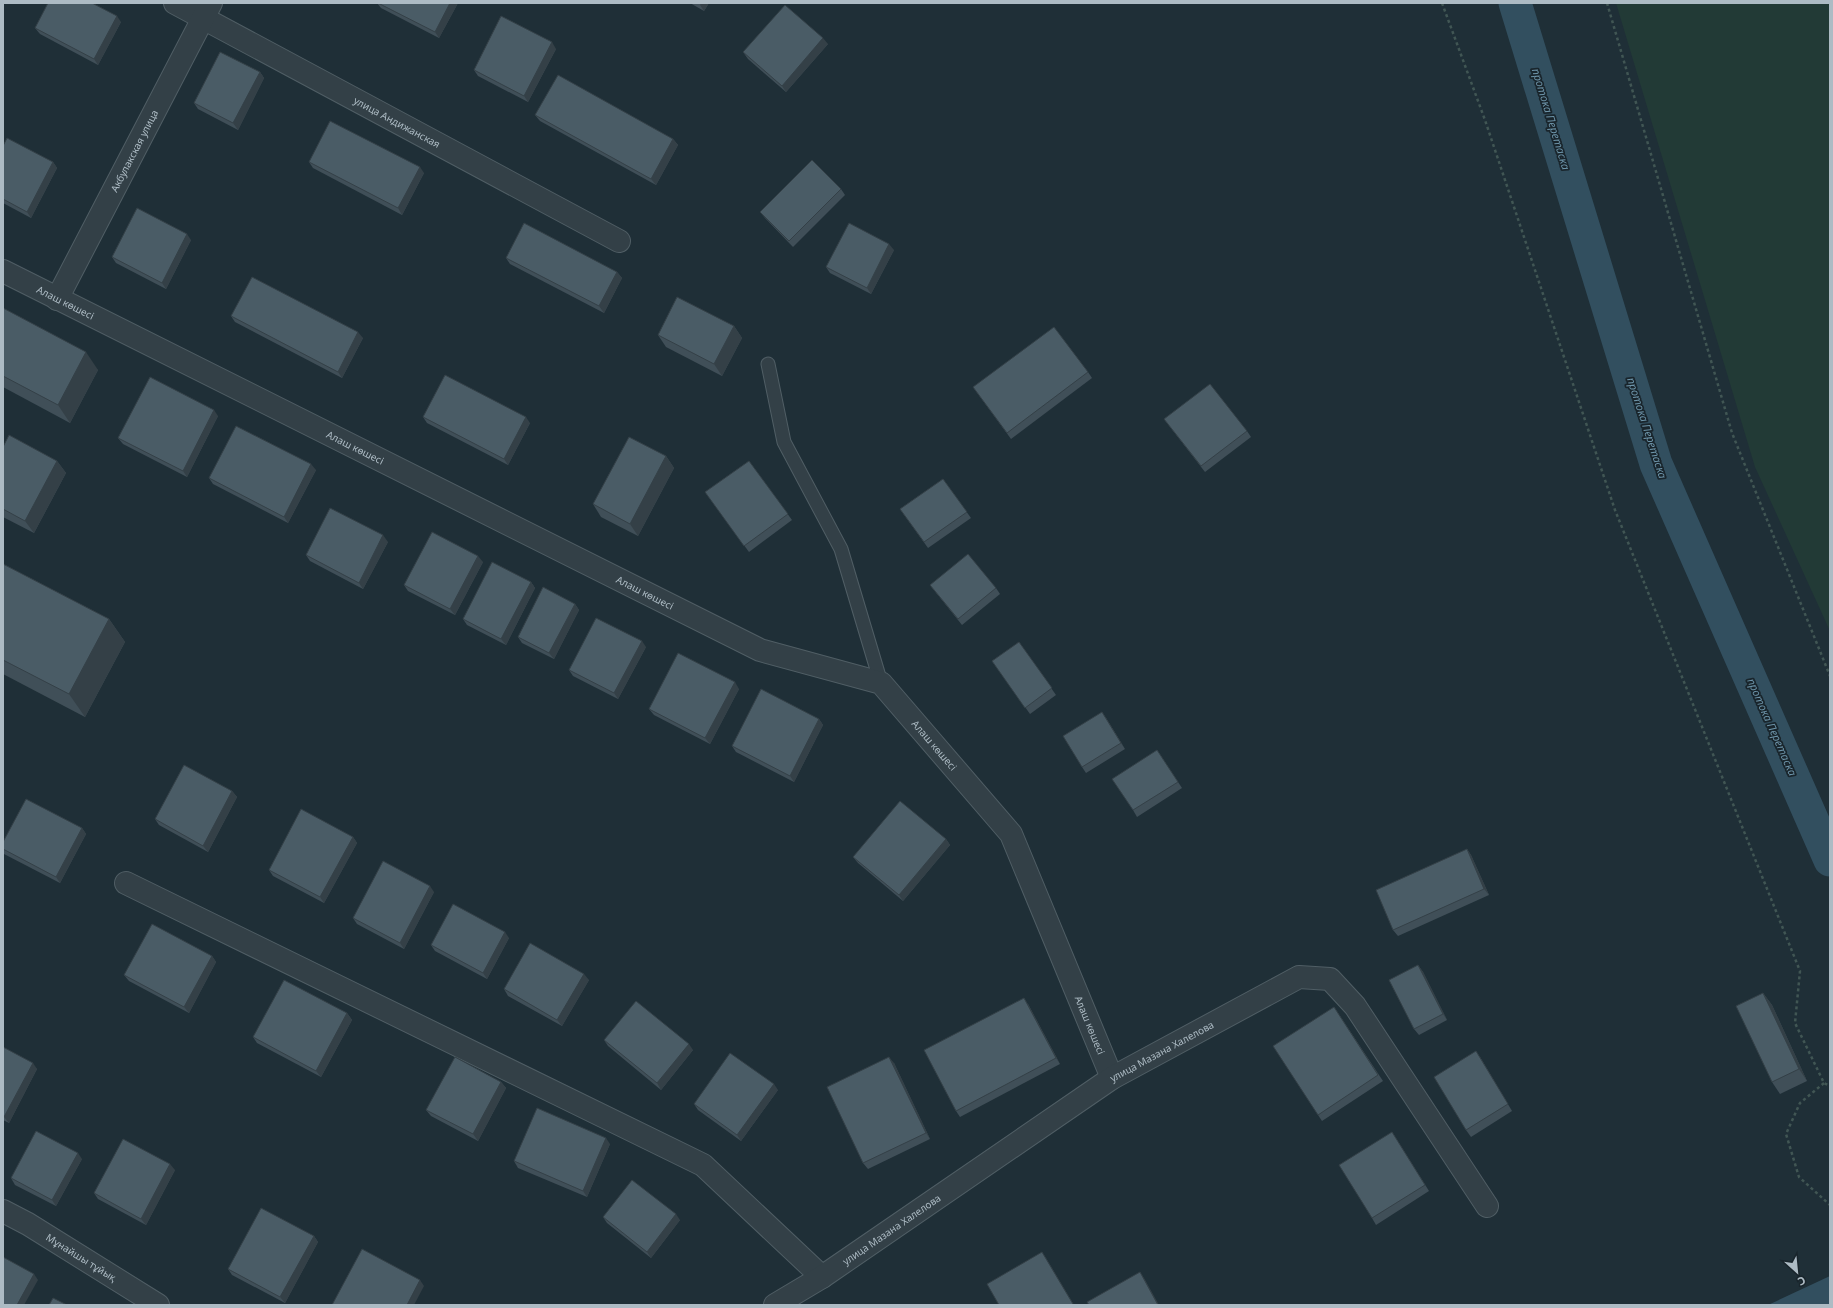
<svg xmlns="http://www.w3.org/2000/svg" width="1833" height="1308" viewBox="0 0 1833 1308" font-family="'Noto Sans',sans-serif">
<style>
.green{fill:#223a36}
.water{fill:#324f5f}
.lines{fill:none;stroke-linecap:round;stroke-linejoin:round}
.canal{stroke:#324f5f;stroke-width:33}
.service-casing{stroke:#505e65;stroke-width:15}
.minor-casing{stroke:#505e65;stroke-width:24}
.path{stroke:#415654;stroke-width:2.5;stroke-dasharray:3 3;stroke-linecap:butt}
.service{stroke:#334047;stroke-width:13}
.minor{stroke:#334047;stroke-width:22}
.wall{fill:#404f58}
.shaded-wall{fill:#344047}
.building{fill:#4a5c66;stroke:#344047}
.labels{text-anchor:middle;stroke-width:3.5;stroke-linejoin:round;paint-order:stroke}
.street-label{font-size:10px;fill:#adbbc4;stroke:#19252c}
.water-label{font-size:11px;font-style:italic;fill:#6d94a9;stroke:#19252c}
</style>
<rect width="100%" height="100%" fill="#1f2f37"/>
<path class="green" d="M1616 3H1830V631L1755 467Z"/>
<path class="water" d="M1830 1276V1305H1768Z"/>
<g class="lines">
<path class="canal" d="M1515 3 1656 464 1830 860"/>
<g class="service-casing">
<path id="service" d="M768 364 784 442 841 549 881 683"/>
</g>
<g class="minor-casing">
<g id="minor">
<path id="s1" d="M175 3 619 241"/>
<path id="s2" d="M3 271 760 650 881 683 1011 834 1112 1078"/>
<path id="s3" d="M57 299 211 3"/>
<path d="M126 883 703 1165 822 1277"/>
<path id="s4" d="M3 1211 28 1224 158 1305"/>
<path id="s5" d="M775 1305 822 1277 1112 1078 1299 977 1330 979 1355 1006 1487 1206"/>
</g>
</g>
<g class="path">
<path d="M1442 3 1485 120 1615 510 1800 971 1795 1023 1824 1083 1830 1086"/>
<path d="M1607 3 1732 433 1830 676"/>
<path d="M1824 1083 1800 1103 1786 1134 1799 1177 1830 1205"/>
</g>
<use href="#service" class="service"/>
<use href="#minor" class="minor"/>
</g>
<g class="wall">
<path d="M377 3H458L439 38 381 8Z"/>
<path d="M690 3H709L704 11Z"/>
<path d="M121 22 98 65 40 34 35 28Z"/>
<path d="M828 44 786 92 748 59 743 52Z"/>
<path d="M556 49 528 102 478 76 474 70Z"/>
<path d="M260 72 264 78 238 130 198 109 194 103Z"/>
<path d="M535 115 673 139 678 145 656 185 540 121Z"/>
<path d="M3 146 53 162 57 168 31 218 3 203Z"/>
<path d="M309 162 424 173 402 215 313 168Z"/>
<path d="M841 189 845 195 793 247 765 218 760 212Z"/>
<path d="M191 240 166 289 116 263 112 257Z"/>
<path d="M894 250 871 294 830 273 826 267Z"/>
<path d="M506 258 617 272 622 278 604 313 510 264Z"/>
<path d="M3 308 98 370 70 423 3 387Z"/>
<path d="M231 316 363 338 342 378 235 322Z"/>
<path d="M734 326 742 338 722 376 666 347 658 335Z"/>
<path d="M1088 372 1092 378 1011 439 973 387Z"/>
<path d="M218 416 187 477 123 444 118 438Z"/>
<path d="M423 417 530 423 508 465 427 423Z"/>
<path d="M1164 419 1247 431 1251 437 1205 472Z"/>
<path d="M3 447 57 461 66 473 34 533 3 517Z"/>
<path d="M666 456 674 468 638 536 601 517 593 504Z"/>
<path d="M749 461 792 520 749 552 705 492Z"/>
<path d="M316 470 288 523 213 484 209 478Z"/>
<path d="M943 479 971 518 928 548 900 509Z"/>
<path d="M388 542 363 589 310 561 306 555Z"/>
<path d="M483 562 455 615 408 591 404 585Z"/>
<path d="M3 564 109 619 125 642 85 717 3 674Z"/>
<path d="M531 582 535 588 506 645 467 625 463 619Z"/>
<path d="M930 585 996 588 1000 594 962 625Z"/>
<path d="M575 604 579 610 554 659 522 643 518 637Z"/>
<path d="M1019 642 1056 695 1030 714 992 661Z"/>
<path d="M646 647 618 699 573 676 569 670Z"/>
<path d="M739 689 710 744 654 715 649 709Z"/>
<path d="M1106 718 1125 749 1086 773 1082 767Z"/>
<path d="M819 719 823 725 794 782 736 752 732 746Z"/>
<path d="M1157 750 1182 788 1137 817 1133 810Z"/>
<path d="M232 791 237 797 208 852 159 825 155 819Z"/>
<path d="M82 828 86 834 60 883 4 854 3 852V842Z"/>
<path d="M353 837 357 843 324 903 273 876 269 870Z"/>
<path d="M946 839 950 845 903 901 858 863 853 857Z"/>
<path d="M1467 849 1471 855 1489 895 1398 936 1393 930Z"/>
<path d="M434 892 404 949 357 924 353 918Z"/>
<path d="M509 938 487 979 435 951 431 945Z"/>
<path d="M212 956 216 962 189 1013 129 981 124 975Z"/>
<path d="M1418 965 1423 972 1447 1020 1419 1035 1414 1029Z"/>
<path d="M589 980 562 1026 508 996 504 989Z"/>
<path d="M1763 993 1772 1005 1807 1081 1780 1094 1772 1082Z"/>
<path d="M1028 1004 1060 1064 960 1117 956 1111Z"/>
<path d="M1334 1007 1383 1081 1322 1121 1318 1115Z"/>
<path d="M347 1013 352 1020 321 1077 257 1043 253 1037Z"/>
<path d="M604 1040 693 1050 661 1090 608 1046Z"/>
<path d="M3 1047 37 1069 9 1123 3 1120Z"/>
<path d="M1480 1057 1512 1111 1471 1137 1466 1130Z"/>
<path d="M894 1063 930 1139 868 1169 863 1163Z"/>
<path d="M501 1082 506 1088 478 1141 431 1116 426 1110Z"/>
<path d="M778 1090 741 1141 698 1110 694 1104Z"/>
<path d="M1392 1132 1429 1191 1376 1225 1372 1218Z"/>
<path d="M610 1144 587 1197 518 1168 514 1161Z"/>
<path d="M82 1159 56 1206 15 1185 11 1178Z"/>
<path d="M175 1170 146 1225 98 1199 94 1193Z"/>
<path d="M603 1217 680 1220 651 1258 607 1223Z"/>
<path d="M314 1236 318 1242 285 1303 232 1275 228 1269Z"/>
</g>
<g class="shaded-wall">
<path d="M450 3H458L439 38 435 32Z"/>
<path d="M701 3H709L704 11 700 5Z"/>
<path d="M117 16 121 22 98 65 94 59Z"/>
<path d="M823 38 828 44 786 92 782 86Z"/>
<path d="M552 42 556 49 528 102 524 96Z"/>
<path d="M260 72 264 78 238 130 233 123Z"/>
<path d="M673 139 678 145 656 185 651 179Z"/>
<path d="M53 162 57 168 31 218 27 212Z"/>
<path d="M420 167 424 173 402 215 398 208Z"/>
<path d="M187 234 191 240 166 289 162 283Z"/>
<path d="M889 244 894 250 871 294 867 288Z"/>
<path d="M617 272 622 278 604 313 599 306Z"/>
<path d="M734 326 742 338 722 376 714 364Z"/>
<path d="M358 332 363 338 342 378 338 372Z"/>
<path d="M86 352 98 370 70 423 58 405Z"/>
<path d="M214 410 218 416 187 477 183 471Z"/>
<path d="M526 417 530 423 508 465 504 459Z"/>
<path d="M666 456 674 468 638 536 630 524Z"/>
<path d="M57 461 66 473 34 533 25 521Z"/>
<path d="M311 464 316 470 288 523 284 517Z"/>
<path d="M383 535 388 542 363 589 359 583Z"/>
<path d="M478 556 483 562 455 615 450 609Z"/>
<path d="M531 582 535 588 506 645 501 639Z"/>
<path d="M575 604 579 610 554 659 549 653Z"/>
<path d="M109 619 125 642 85 717 69 694Z"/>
<path d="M642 641 646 647 618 699 614 693Z"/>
<path d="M735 682 739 689 710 744 705 738Z"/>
<path d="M1102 712 1106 718 1125 749 1121 743Z"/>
<path d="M819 719 823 725 794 782 790 776Z"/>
<path d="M232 791 237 797 208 852 203 846Z"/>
<path d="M82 828 86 834 60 883 56 877Z"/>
<path d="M353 837 357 843 324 903 320 897Z"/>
<path d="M946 839 950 845 903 901 899 895Z"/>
<path d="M1467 849 1471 855 1489 895 1484 889Z"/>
<path d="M430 886 434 892 404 949 400 943Z"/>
<path d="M505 932 509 938 487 979 483 973Z"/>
<path d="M212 956 216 962 189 1013 184 1007Z"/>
<path d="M1418 965 1423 972 1447 1020 1443 1014Z"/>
<path d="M584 974 589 980 562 1026 557 1020Z"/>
<path d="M1763 993 1772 1005 1807 1081 1799 1069Z"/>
<path d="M1024 998 1028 1004 1060 1064 1056 1058Z"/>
<path d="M347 1013 352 1020 321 1077 316 1071Z"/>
<path d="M689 1044 693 1050 661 1090 657 1083Z"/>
<path d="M889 1057 894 1063 930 1139 926 1133Z"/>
<path d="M33 1063 37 1069 9 1123 4 1117Z"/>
<path d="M501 1082 506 1088 478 1141 473 1134Z"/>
<path d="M774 1084 778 1090 741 1141 737 1135Z"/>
<path d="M606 1138 610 1144 587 1197 583 1191Z"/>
<path d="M78 1153 82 1159 56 1206 52 1200Z"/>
<path d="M170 1164 175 1170 146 1225 141 1219Z"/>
<path d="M676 1214 680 1220 651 1258 647 1252Z"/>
<path d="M314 1236 318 1242 285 1303 280 1297Z"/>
<path d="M1042 1252 1046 1258 1074 1305 1073 1304Z"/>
<path d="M1140 1272 1144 1278 1159 1305H1158Z"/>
<path d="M34 1274 38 1280 24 1305H17Z"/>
<path d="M420 1280 424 1286 414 1305H407Z"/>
</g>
<g class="building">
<path d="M48 3H92L117 16 94 59 35 28Z"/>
<path d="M378 3H450L435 32Z"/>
<path d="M785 5 823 38 782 86 743 52Z"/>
<path d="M501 16 552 42 524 96 474 70Z"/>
<path d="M220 52 260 72 233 123 194 103Z"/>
<path d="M558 75 673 139 651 179 535 115Z"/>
<path d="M330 121 420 167 398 208 309 162Z"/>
<path d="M7 138 53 162 27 212 3 199V146Z"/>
<path d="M812 160 841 189 789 241 760 212Z"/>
<path d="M137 208 187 234 162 283 112 257Z"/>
<path d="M524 223 617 272 599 306 506 258Z"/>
<path d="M849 223 889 244 867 288 826 267Z"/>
<path d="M252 277 358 332 338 372 231 316Z"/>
<path d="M677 297 734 326 714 364 658 335Z"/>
<path d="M3 308 86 352 58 405 3 376Z"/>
<path d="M1054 327 1088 372 1007 433 973 387Z"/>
<path d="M445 375 526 417 504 459 423 417Z"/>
<path d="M150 377 214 410 183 471 118 438Z"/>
<path d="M1210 384 1247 431 1201 466 1164 419Z"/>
<path d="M236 426 311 464 284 517 209 478Z"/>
<path d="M9 435 57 461 25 521 3 509V447Z"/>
<path d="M629 437 666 456 630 524 593 504Z"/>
<path d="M749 461 788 514 744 546 705 492Z"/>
<path d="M943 479 967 512 924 542 900 509Z"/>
<path d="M330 508 383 535 359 583 306 555Z"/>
<path d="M432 532 478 556 450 609 404 585Z"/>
<path d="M968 554 996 588 958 619 930 585Z"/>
<path d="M492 562 531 582 501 639 463 619Z"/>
<path d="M3 564 109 619 69 694 3 660Z"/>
<path d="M543 587 575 604 549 653 518 637Z"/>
<path d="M596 618 642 641 614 693 569 670Z"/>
<path d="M1019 642 1052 688 1025 708 992 661Z"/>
<path d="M678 653 735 682 705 738 649 709Z"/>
<path d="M761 689 819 719 790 776 732 746Z"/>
<path d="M1102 712 1121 743 1082 767 1063 736Z"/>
<path d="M1157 750 1178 782 1133 810 1112 779Z"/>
<path d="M184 765 232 791 203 846 155 819Z"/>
<path d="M26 799 82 828 56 877 3 849V842Z"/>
<path d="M900 801 946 839 899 895 853 857Z"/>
<path d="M301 809 353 837 320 897 269 870Z"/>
<path d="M1467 849 1484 889 1393 930 1376 890Z"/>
<path d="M383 861 430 886 400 943 353 918Z"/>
<path d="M453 904 505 932 483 973 431 945Z"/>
<path d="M152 924 212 956 184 1007 124 975Z"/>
<path d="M530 943 584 974 557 1020 504 989Z"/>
<path d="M1418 965 1443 1014 1414 1029 1389 980Z"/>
<path d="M284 980 347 1013 316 1071 253 1037Z"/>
<path d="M1763 993 1799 1069 1772 1082 1736 1006Z"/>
<path d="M1024 998 1056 1058 956 1111 924 1050Z"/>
<path d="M636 1001 689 1044 657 1083 604 1040Z"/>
<path d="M1334 1007 1378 1075 1318 1115 1273 1046Z"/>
<path d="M3 1047 33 1063 4 1117 3 1116Z"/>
<path d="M1476 1051 1508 1104 1466 1130 1434 1077Z"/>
<path d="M730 1053 774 1084 737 1135 694 1104Z"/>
<path d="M455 1057 501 1082 473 1134 426 1110Z"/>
<path d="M889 1057 926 1133 863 1163 827 1087Z"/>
<path d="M537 1108 606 1138 583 1191 514 1161Z"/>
<path d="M36 1131 78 1153 52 1200 11 1178Z"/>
<path d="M1392 1132 1425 1185 1372 1218 1339 1165Z"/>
<path d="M123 1139 170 1164 141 1219 94 1193Z"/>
<path d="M632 1180 676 1214 647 1252 603 1217Z"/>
<path d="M261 1208 314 1236 280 1297 228 1269Z"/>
<path d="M362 1249 420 1280 407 1305H332Z"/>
<path d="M1042 1252 1073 1304 1071 1305H999L987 1284Z"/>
<path d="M3 1257 34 1274 17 1305H3Z"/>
<path d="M1140 1272 1158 1305H1089L1087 1302Z"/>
<path d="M53 1298 67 1305H49Z"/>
</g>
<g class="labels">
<g class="street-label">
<text dy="4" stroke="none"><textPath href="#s1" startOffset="252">улица Андижанская</textPath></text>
<text dy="4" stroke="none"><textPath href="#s3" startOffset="167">Акбулакская улица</textPath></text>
<text dy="4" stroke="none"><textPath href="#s2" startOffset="70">Алаш көшесі</textPath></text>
<text dy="4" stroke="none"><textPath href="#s2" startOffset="394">Алаш көшесі</textPath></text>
<text dy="4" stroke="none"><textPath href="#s2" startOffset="718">Алаш көшесі</textPath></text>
<text dy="4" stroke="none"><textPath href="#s2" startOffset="1054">Алаш көшесі</textPath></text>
<text dy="4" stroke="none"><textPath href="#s2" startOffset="1378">Алаш көшесі</textPath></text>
<text dy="4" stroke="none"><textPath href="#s5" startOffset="463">улица Мазана Халелова</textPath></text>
<text dy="4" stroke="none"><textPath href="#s5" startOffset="139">улица Мазана Халелова</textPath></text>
<text dy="4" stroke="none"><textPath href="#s4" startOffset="91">Мұнайшы тұйық</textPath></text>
</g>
<g class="water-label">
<text transform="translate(1551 119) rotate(73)" y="4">протока Перетаска</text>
<text transform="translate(1647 428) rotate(72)" y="4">протока Перетаска</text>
<text transform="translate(1772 727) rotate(66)" y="4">протока Перетаска</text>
</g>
</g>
<rect width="1833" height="1308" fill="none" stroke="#adbbc4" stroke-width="8"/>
<g transform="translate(1797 1272) rotate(153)" stroke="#19252c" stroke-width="3" paint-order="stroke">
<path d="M0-3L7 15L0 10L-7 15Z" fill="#adbbc4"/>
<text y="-6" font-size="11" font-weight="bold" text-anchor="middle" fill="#adbbc4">С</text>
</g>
</svg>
